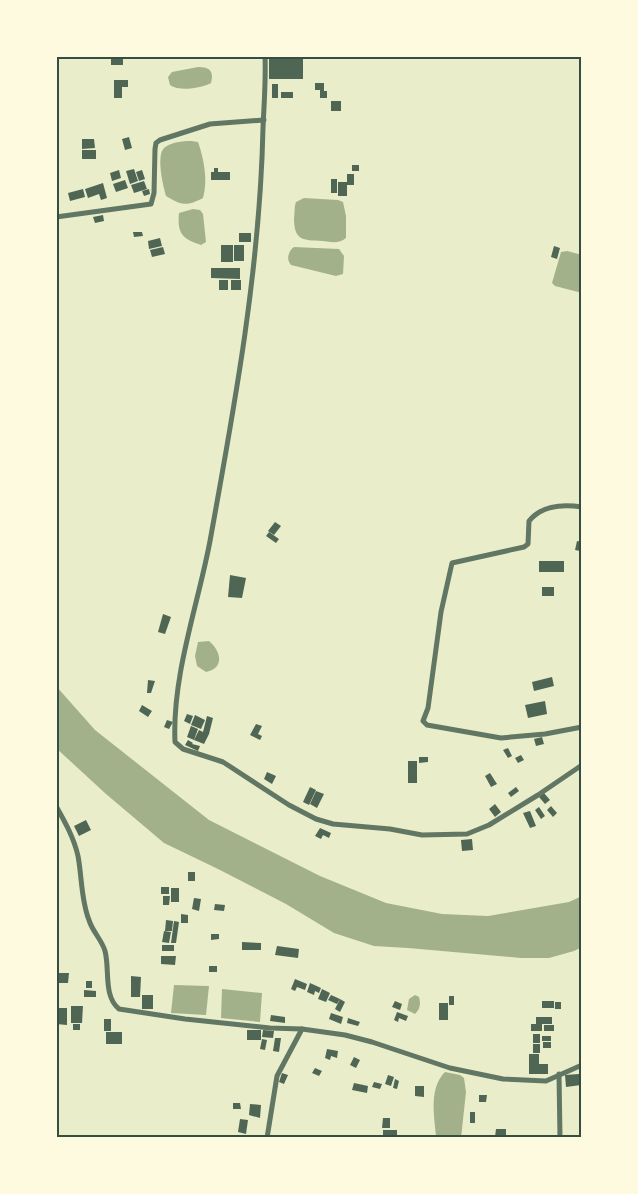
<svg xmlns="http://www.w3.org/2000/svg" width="638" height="1194" viewBox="0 0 638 1194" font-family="Cabin,sans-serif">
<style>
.water{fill:#a3b18a}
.building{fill:#4f6655}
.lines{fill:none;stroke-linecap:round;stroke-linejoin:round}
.minor{stroke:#617663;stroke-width:5}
.neatline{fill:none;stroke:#344e41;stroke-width:2}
</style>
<rect width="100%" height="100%" fill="#e9edc9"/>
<g class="water">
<path d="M198 67C210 67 214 71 211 83 201 88 180 92 170 85L168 77 172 72Z"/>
<path d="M191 141 198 142C204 159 208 180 203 198 186 207 181 205 166 196 163 186 156 156 164 148 171 142 182 141 191 141Z"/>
<path d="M304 198 338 200 343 202 346 216V238C339 244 331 242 322 241 303 240 294 241 294 218 295 212 294 207 296 202Z"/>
<path d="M193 209 200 210 203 214 206 242 201 245C182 239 177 233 179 213Z"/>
<path d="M294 247 339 249 344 256 343 274 336 276 291 265C286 260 288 251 294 247Z"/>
<path d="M567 251 582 255V293L555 286 552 283 561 252Z"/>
<path d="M209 641C221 651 225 668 206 672L197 666 195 656 198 642Z"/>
<path d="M56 686 95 730 209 820 320 876 386 903 442 914 488 916 569 902 582 896V947L574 951 549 958H521L408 948 374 946 334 933 286 904 218 869 164 843 106 794 56 748Z"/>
<path d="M174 985 209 986 206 1015 171 1013Z"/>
<path d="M222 989 262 993 260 1022 221 1018Z"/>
<path d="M415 995 419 997C421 1004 420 1009 415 1014L407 1010 409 999Z"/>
<path d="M445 1072 460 1075 464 1078 466 1092 461 1138H438L436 1135C434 1115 429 1088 445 1072Z"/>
</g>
<g class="building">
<rect x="269" y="56" width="34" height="23"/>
<rect x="111" y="59" width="12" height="6"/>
<path d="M114 80H128V87H122V98H114Z"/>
<path d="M315 83H324V91H327V98H320V90H315Z"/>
<rect x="272" y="84" width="6" height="14"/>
<rect x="281" y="92" width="12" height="6"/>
<rect x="331" y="101" width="10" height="10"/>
<path d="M129 137 132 148 125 150 122 139Z"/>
<path d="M82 139H94L95 148 82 149Z"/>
<rect x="82" y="150" width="14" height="9"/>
<rect x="352" y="165" width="7" height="6"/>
<path d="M214 168H218V172H230V180H211V172H214Z"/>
<path d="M134 169 138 181 130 184 126 171Z"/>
<path d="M119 170 121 178 112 181 110 173Z"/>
<path d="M142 170 145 179 139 181 136 172Z"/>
<path d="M347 174H354V185H347V196H338V182H347Z"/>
<rect x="331" y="179" width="6" height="14"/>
<path d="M125 180 128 188 116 192 113 184Z"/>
<path d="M144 181 147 189 134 193 131 185Z"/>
<path d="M103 183 107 198 101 200 99 194 88 198 85 189Z"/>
<path d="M83 189 85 197 70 201 68 193Z"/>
<path d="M149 189 150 194 144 196 142 191Z"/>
<path d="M103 215 104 221 95 223 93 217Z"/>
<path d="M133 232H142L143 236 134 237Z"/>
<rect x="239" y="233" width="12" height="9"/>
<path d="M160 238 162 246 149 249 148 241Z"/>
<rect x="221" y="245" width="12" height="17"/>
<rect x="234" y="245" width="10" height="16"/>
<path d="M554 246 560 248 557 259 551 257Z"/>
<path d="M163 247 165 254 152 257 150 250Z"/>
<path d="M211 268H240V279L211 278Z"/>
<rect x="219" y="280" width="9" height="10"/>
<rect x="231" y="280" width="10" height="10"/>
<path d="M275 522 281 526 274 535 268 531Z"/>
<path d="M269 532 279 539 276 543 266 536Z"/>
<path d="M577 541 582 542 580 551 575 550Z"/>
<rect x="539" y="561" width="25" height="11"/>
<path d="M230 575 246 578 242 598 228 597Z"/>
<rect x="542" y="587" width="12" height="9"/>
<path d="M163 614 171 617 165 634 158 632Z"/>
<path d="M552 677 554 686 534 691 532 682Z"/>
<path d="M148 680 155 681 151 693H147Z"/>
<path d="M545 701 547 714 528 718 525 705Z"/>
<path d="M142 705 152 711 148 717 139 711Z"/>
<path d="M187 714 193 716 190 724 184 721Z"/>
<path d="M195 715 205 720 201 729 191 725Z"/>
<path d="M207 716 213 718 209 734 204 744 194 740 199 730 203 732Z"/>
<path d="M167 720 173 722 169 729 164 727Z"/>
<path d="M256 724 262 726 258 734 262 736 260 740 250 735Z"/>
<path d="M191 726 198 729 194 740 187 737Z"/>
<path d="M542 737 544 744 536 746 534 739Z"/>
<path d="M188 740 193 743 192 744 200 746 198 751 185 745Z"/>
<path d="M508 748 512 756 508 758 503 750Z"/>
<path d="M521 755 524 760 518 763 515 758Z"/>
<path d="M419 757H428V762L419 763Z"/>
<rect x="408" y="761" width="9" height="22"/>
<path d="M267 772 276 776 272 784 264 779Z"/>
<path d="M490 773 497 784 491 787 485 776Z"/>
<path d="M310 787 316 790 309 805 303 802Z"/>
<path d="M516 787 519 791 511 797 508 793Z"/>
<path d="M316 791 324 794 317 808 310 804Z"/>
<path d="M544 793 550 800 545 804 539 797Z"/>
<path d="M495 804 501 812 495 817 489 809Z"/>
<path d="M551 806 557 813 553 817 547 810Z"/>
<path d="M539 807 545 816 541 819 535 810Z"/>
<path d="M530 811 536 826 530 828 523 813Z"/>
<path d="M86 820 91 830 79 836 74 826Z"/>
<path d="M320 828 331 833 329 838 323 835 321 839 315 836Z"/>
<path d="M472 839 473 850 462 851 461 840Z"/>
<rect x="188" y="872" width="7" height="9"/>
<rect x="161" y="887" width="8" height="7"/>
<rect x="171" y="888" width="8" height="14"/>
<path d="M163 896H170L169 905H163Z"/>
<path d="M194 898 201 899 199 911 192 909Z"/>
<path d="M215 904 225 905 224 911 214 910Z"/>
<path d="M181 914 188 915V923H181Z"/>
<path d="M166 920 173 921 172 931H165Z"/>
<path d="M174 921 179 922 176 943H171Z"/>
<path d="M164 931 171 932 169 943 162 942Z"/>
<path d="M211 934H219V939L211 940Z"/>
<path d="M242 942 261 943V950H242Z"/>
<rect x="162" y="945" width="12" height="6"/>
<path d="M277 946 299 949 298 958 275 955Z"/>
<path d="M161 956H176L175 965 161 964Z"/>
<rect x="209" y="966" width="8" height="6"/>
<path d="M56 973H69L68 983H56Z"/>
<path d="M131 976 141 977 140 997H131Z"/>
<path d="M295 979 307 984 305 990 297 987 295 991 291 989Z"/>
<rect x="86" y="981" width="6" height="7"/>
<path d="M310 983 321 988 319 993 315 991 314 995 307 992Z"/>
<path d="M322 989 330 993 326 1002 318 999Z"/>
<path d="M84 990 96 991V997H84Z"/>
<rect x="142" y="995" width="11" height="14"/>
<path d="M331 995 340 999 337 1004 328 1000Z"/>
<rect x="449" y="996" width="5" height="9"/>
<path d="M340 999 345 1002 340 1012 335 1009Z"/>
<path d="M395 1001 402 1004 400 1010 392 1007Z"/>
<rect x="542" y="1001" width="12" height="7"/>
<rect x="555" y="1002" width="6" height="7"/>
<rect x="439" y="1003" width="9" height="17"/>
<path d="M71 1006H83L82 1023H71Z"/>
<path d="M56 1008H67V1025L56 1024Z"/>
<path d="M397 1012 408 1016 406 1021 399 1018 398 1022 394 1020Z"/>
<path d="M331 1013 343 1017 341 1024 329 1019Z"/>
<path d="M271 1015 285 1017V1023L270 1021Z"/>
<path d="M536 1017H552V1024H542V1031H531V1024H536Z"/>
<path d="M348 1018 360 1022 358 1026 347 1023Z"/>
<rect x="104" y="1019" width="7" height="12"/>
<rect x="73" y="1024" width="7" height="6"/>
<rect x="544" y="1025" width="10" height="6"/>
<rect x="247" y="1030" width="14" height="10"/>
<path d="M263 1030 274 1031 273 1038 262 1037Z"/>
<rect x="106" y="1032" width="16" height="12"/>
<rect x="533" y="1034" width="7" height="9"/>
<rect x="542" y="1036" width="9" height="5"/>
<path d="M275 1038H281L279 1052 273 1051Z"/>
<path d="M262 1039 267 1040 265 1050 260 1049Z"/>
<rect x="543" y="1042" width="8" height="6"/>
<rect x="533" y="1044" width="7" height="9"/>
<path d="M327 1049 338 1051 337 1058 331 1056 330 1060 325 1058Z"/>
<path d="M529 1054H539V1064H548V1074H529Z"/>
<path d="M354 1057 360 1060 356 1068 350 1065Z"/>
<path d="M315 1068 322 1071 319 1076 312 1073Z"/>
<path d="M282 1073 288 1075 284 1084 279 1082Z"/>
<path d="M579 1074 581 1085 566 1087 565 1075Z"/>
<path d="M388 1075 394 1077 391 1086 385 1084Z"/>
<path d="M395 1079 399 1081 397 1089 393 1088Z"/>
<path d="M374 1082 382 1084 380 1089 372 1087Z"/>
<path d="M354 1083 368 1086 367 1093 352 1090Z"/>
<path d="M415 1086H424V1097L415 1096Z"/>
<path d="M479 1095H487L486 1102H479Z"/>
<path d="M233 1103H240L241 1109H233Z"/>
<path d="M250 1104 261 1105 260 1118 249 1115Z"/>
<rect x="470" y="1112" width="5" height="11"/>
<path d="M383 1118H390V1128H382Z"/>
<path d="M240 1119 248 1120 246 1134 238 1132Z"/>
<path d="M496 1129H506V1137H495Z"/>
<path d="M383 1130H397V1138H388V1135H383Z"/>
</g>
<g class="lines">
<g class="minor">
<path d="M265 56C266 80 264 104 263 128 260 267 235 404 210 541 198 605 172 675 175 742L183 749 223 762 289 805 316 819 333 824 390 829 422 835 467 834 489 825 538 795 582 765"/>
<path d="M56 217 151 204 154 193 155 149 156 143 160 140 210 124 264 120"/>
<path d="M582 507C563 504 542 505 529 521L528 544 524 547 452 563 441 612 428 708 423 721 427 725 501 738 545 734 582 727"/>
<path d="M56 806C65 822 74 838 78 856 82 877 81 900 89 920 92 931 102 940 105 951 110 969 103 996 119 1009L185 1019 270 1028 302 1029 345 1035 372 1042 450 1068 503 1079 546 1081 582 1065"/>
<path d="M559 1074 560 1138"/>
<path d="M267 1138 277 1076 302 1029"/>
</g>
</g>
<rect width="638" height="1194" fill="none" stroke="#fefae0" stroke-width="115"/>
<rect x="58" y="58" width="522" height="1078" class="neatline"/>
</svg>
